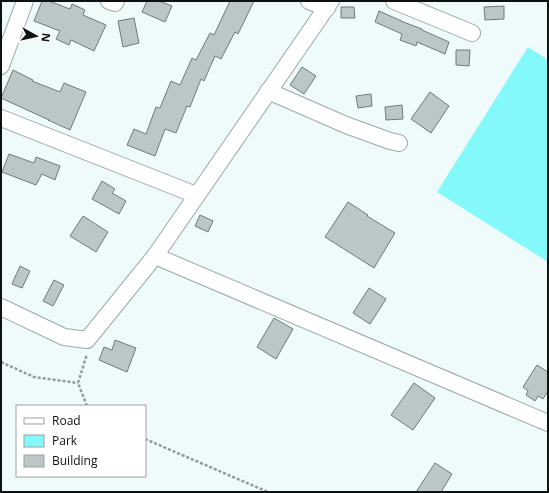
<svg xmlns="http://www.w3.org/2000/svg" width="549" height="493" viewBox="0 0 549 493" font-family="'Open Sans',sans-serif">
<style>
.green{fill:#84f9fb}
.building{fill:#bbc6c6;stroke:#707a7a}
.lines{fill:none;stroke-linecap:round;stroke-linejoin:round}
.minor-casing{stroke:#9da8a8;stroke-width:18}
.path{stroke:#929a9a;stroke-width:2.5;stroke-dasharray:3 2;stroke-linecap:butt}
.minor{stroke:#fff;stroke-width:16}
</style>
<rect width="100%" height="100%" fill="#effafa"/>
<path class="green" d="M528 47 548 60V262L437 192Z"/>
<g class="building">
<path d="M42 1H49L70 9 72 4 85 10 83 15 106 25 94 51 71 40 69 45 56 39 60 31 34 21Z"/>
<path d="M147 1H159L172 6 165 22 142 12Z"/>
<path d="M230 1H254L238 34 235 32 221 59 215 56 204 81 201 79 190 107 187 106 176 133 165 129 155 156 127 145 134 129 146 134 156 107 160 108 171 81 180 85 192 58 196 60 210 33 214 35Z"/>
<path d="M504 6V19L485 20 484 7Z"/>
<path d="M341 7H354L355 18H341Z"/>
<path d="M379 11 406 23 422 29V30L449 42 445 54 417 42 416 46 400 40 402 34 375 22Z"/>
<path d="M134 18 139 43 123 47 118 21Z"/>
<path d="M456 50H470L469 66 456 65Z"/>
<path d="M302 67 316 76 304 94 290 85Z"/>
<path d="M13 70 33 80 32 81 60 92 64 83 86 92 70 130 48 120H49L1 98Z"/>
<path d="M430 92 449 106 431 133 411 119Z"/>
<path d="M371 94 372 106 358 108 356 96Z"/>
<path d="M402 105 403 119 386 120 385 107Z"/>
<path d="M9 154 34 163 36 157 60 166 55 180 42 174 36 185 2 172Z"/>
<path d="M102 181 115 189 112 193 126 201 119 214 92 199Z"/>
<path d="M348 202 368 215 367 216 395 233 374 268 325 237Z"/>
<path d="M200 215 213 221 208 232 195 226Z"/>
<path d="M83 216 108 232 96 252 70 236Z"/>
<path d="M20 266 30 271 22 288 12 284Z"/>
<path d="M54 280 64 285 53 306 43 301Z"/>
<path d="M369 288 386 299 370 324 353 313Z"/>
<path d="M274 318 293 329 276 359 257 347Z"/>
<path d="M115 340 136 348 127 372 99 360 104 347 112 350Z"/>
<path d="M537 365 548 372V391L543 399 538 396 535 401 526 395 528 391 523 387Z"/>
<path d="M414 383 435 398 413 430 391 415Z"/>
<path d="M435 463 452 474 441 492H416Z"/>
</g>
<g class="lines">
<g class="minor-casing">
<g id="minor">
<path d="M109 1 115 3 116 1"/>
<path d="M309 1 327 8"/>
<path d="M394 1 472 33"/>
<path d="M1 66 25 1"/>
<path d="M268 91 346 125 390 141 399 143"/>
<path d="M1 118 196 195"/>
<path d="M155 256 548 423"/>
<path d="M1 307 64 337 87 340 155 256 331 1"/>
</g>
</g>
<g class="path">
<path d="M1 362 34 377 78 383"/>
<path d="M87 406 78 383 87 354"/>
<path d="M145 439 268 492"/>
</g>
<use href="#minor" class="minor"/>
</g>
<rect width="549" height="493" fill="none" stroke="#0e1111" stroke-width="4"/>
<rect x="16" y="405" width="130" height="72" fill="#ffffff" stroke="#9fa0a0"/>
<rect x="24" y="418" width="20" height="6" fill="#ffffff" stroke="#9fa0a0"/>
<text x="52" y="425" font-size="12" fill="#0e1111">Road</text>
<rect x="24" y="435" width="20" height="12" fill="#84f9fb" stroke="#9fa0a0"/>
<text x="52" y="445" font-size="12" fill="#0e1111">Park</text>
<rect x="24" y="455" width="20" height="12" fill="#bbc6c6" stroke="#9fa0a0"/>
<text x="52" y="465" font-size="12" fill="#0e1111">Building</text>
<g transform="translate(36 36) rotate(98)" stroke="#ffffff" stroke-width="3" paint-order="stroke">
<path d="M0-3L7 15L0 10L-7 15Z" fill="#0e1111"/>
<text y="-6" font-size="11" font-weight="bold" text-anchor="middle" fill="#0e1111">N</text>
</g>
</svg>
